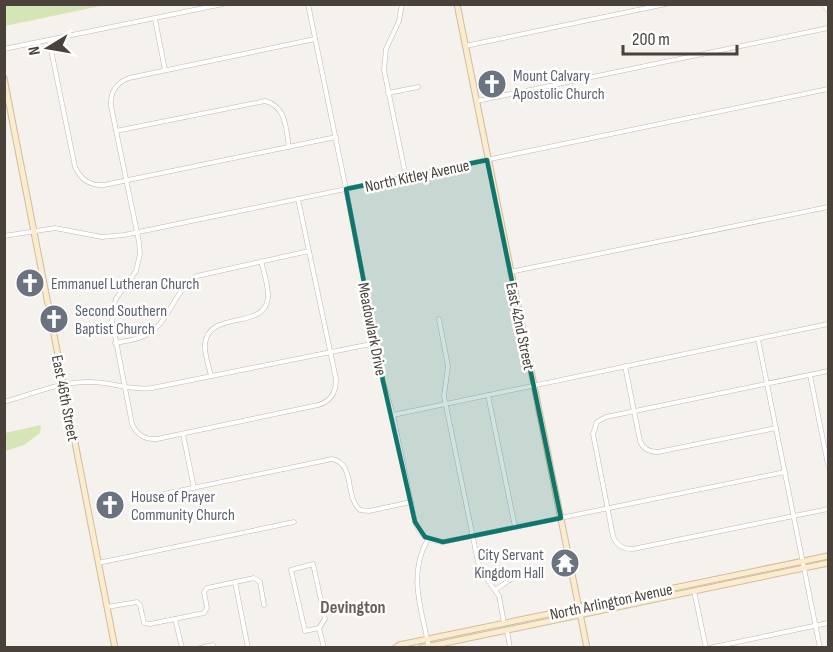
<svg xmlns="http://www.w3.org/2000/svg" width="833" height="652" viewBox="0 0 833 652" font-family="'Sofia Sans Condensed',sans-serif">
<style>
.green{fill:#d6e5b8}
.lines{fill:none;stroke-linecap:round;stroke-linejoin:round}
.street-casing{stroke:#c0b7af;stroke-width:5}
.secondary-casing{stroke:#d1bd9f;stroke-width:7}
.street{stroke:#fff;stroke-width:4}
.secondary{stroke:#fbebcf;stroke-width:5}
.marked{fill:#0f766e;fill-opacity:0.2;stroke:#0f766e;stroke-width:4.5;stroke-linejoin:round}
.labels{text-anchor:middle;stroke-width:5;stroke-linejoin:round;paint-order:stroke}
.worship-label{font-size:16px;fill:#5b616d;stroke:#fff;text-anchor:start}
.street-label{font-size:16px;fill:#49413a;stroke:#fff}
.neighbourhood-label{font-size:18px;font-weight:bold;fill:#6b5e52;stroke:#fff}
</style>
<rect width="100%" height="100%" fill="#f5f1ec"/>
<g class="green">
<path d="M5 4H105V5L5 26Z"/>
<path d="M41 425 40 433 24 445 5 451V433Z"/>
</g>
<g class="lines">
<g class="street-casing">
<g id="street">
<path d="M308 4 346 189 383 381 393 415 415 522C420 536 429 542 443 542L785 472"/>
<path d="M402 4 399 21 386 49 384 70 406 177"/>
<path d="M823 4 828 10"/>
<path d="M155 19 165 70"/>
<path d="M49 40 75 167C81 180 90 186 104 185L336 137"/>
<path d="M465 46 666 4"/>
<path d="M4 49 223 4"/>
<path d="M388 93 418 87"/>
<path d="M477 101 828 28"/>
<path d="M116 131 265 101C286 106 286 128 289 147"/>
<path d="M298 199 336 379C336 393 331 401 318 405L157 439C145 440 137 435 132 424L111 315 116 299 136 271 140 254 139 242 111 106C110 93 116 83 129 78L315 39"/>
<path d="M4 236 55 228 102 237 124 235 828 89"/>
<path d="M510 272 828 207"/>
<path d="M439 319 448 366 444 396 478 562 484 575 499 596 504 623"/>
<path d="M758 339 820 648"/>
<path d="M115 343C126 341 138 340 148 334 170 321 174 290 197 276L309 251"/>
<path d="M625 366 640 441C643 449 649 452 658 452L776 428"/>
<path d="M828 371 606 417 597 422 593 434 613 536C616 545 623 549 633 549L828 509"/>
<path d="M810 375 828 465"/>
<path d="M211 376C209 366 204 354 205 344 209 309 264 331 268 298 269 287 264 273 261 261"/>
<path d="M488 395 515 527"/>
<path d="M4 402C32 394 62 381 91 382 111 382 131 391 152 388L376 343"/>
<path d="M393 415 828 324"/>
<path d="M183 434 194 488"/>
<path d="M147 494 154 496 332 459C356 464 344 496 360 510L369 511 411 502"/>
<path d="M428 539C407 575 422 610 429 648"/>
<path d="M98 563 294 522"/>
<path d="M313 564 325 619 319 628 305 631 291 570Z"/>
<path d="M235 582 248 648"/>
<path d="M495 590 520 573"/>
<path d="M694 591 706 648"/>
<path d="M107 607 137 602 140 605 144 623 150 624 204 613 207 608 204 592 207 588 254 578 260 582 264 605"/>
<path d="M175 619 182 648"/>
<path d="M319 628 324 648"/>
<path d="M507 630 510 648"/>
<path d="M200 648 213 645 214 648"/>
<path d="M709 648 828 623"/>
</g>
</g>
<g class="secondary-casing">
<g id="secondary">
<path d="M457 4 587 648"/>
<path d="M4 78 115 648"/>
<path d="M395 648 399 645 828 556"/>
<path d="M421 648 828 563"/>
</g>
</g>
<use href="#street" class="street"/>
<use href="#secondary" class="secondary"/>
</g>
<path class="marked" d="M487 160 561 518 443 542 425 537 415 522 383 381 346 189Z"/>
<defs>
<g id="church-disc" transform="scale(1.5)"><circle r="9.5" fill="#6b7280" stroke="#fff"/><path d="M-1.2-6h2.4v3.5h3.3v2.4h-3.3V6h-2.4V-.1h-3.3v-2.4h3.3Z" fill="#fff"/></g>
<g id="temple-disc" transform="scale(1.5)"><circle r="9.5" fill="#6b7280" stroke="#fff"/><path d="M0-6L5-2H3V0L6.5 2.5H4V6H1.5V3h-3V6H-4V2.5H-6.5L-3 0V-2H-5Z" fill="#fff"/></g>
</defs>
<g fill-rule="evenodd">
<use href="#church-disc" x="492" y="84"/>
<use href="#church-disc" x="30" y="283"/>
<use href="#church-disc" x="54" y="319"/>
<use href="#church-disc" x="110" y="505"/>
<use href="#temple-disc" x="565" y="563"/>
</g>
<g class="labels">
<g class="worship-label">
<text x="513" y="81">Mount Calvary<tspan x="513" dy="18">Apostolic Church</tspan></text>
<text x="51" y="289">Emmanuel Lutheran Church</text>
<text x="75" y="316">Second Southern<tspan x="75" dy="18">Baptist Church</tspan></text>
<text x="131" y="502">House of Prayer<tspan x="131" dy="18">Community Church</tspan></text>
<text x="544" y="560" text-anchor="end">City Servant<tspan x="544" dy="18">Kingdom Hall</tspan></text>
</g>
<g class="street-label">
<text transform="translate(417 175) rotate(-12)" y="6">North Kitley Avenue</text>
<text transform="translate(521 326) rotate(78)" y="6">East 42nd Street</text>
<text transform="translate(373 329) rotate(79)" y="6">Meadowlark Drive</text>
<text transform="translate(66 398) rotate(79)" y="6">East 46th Street</text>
<text transform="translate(611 601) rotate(-12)" y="6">North Arlington Avenue</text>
</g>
<g class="neighbourhood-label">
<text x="353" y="613">Devington</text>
</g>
</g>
<rect width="833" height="652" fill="none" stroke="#49413a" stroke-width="12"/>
<g transform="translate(48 48) rotate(259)" stroke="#ffffff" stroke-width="4.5" paint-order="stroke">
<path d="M0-4.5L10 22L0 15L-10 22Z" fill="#49413a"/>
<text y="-9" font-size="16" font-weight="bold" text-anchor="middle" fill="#49413a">N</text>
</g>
<path d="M623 45v9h114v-9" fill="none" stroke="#49413a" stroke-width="3"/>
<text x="632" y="45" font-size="18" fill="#49413a" stroke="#ffffff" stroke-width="4.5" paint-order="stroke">200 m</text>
</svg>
